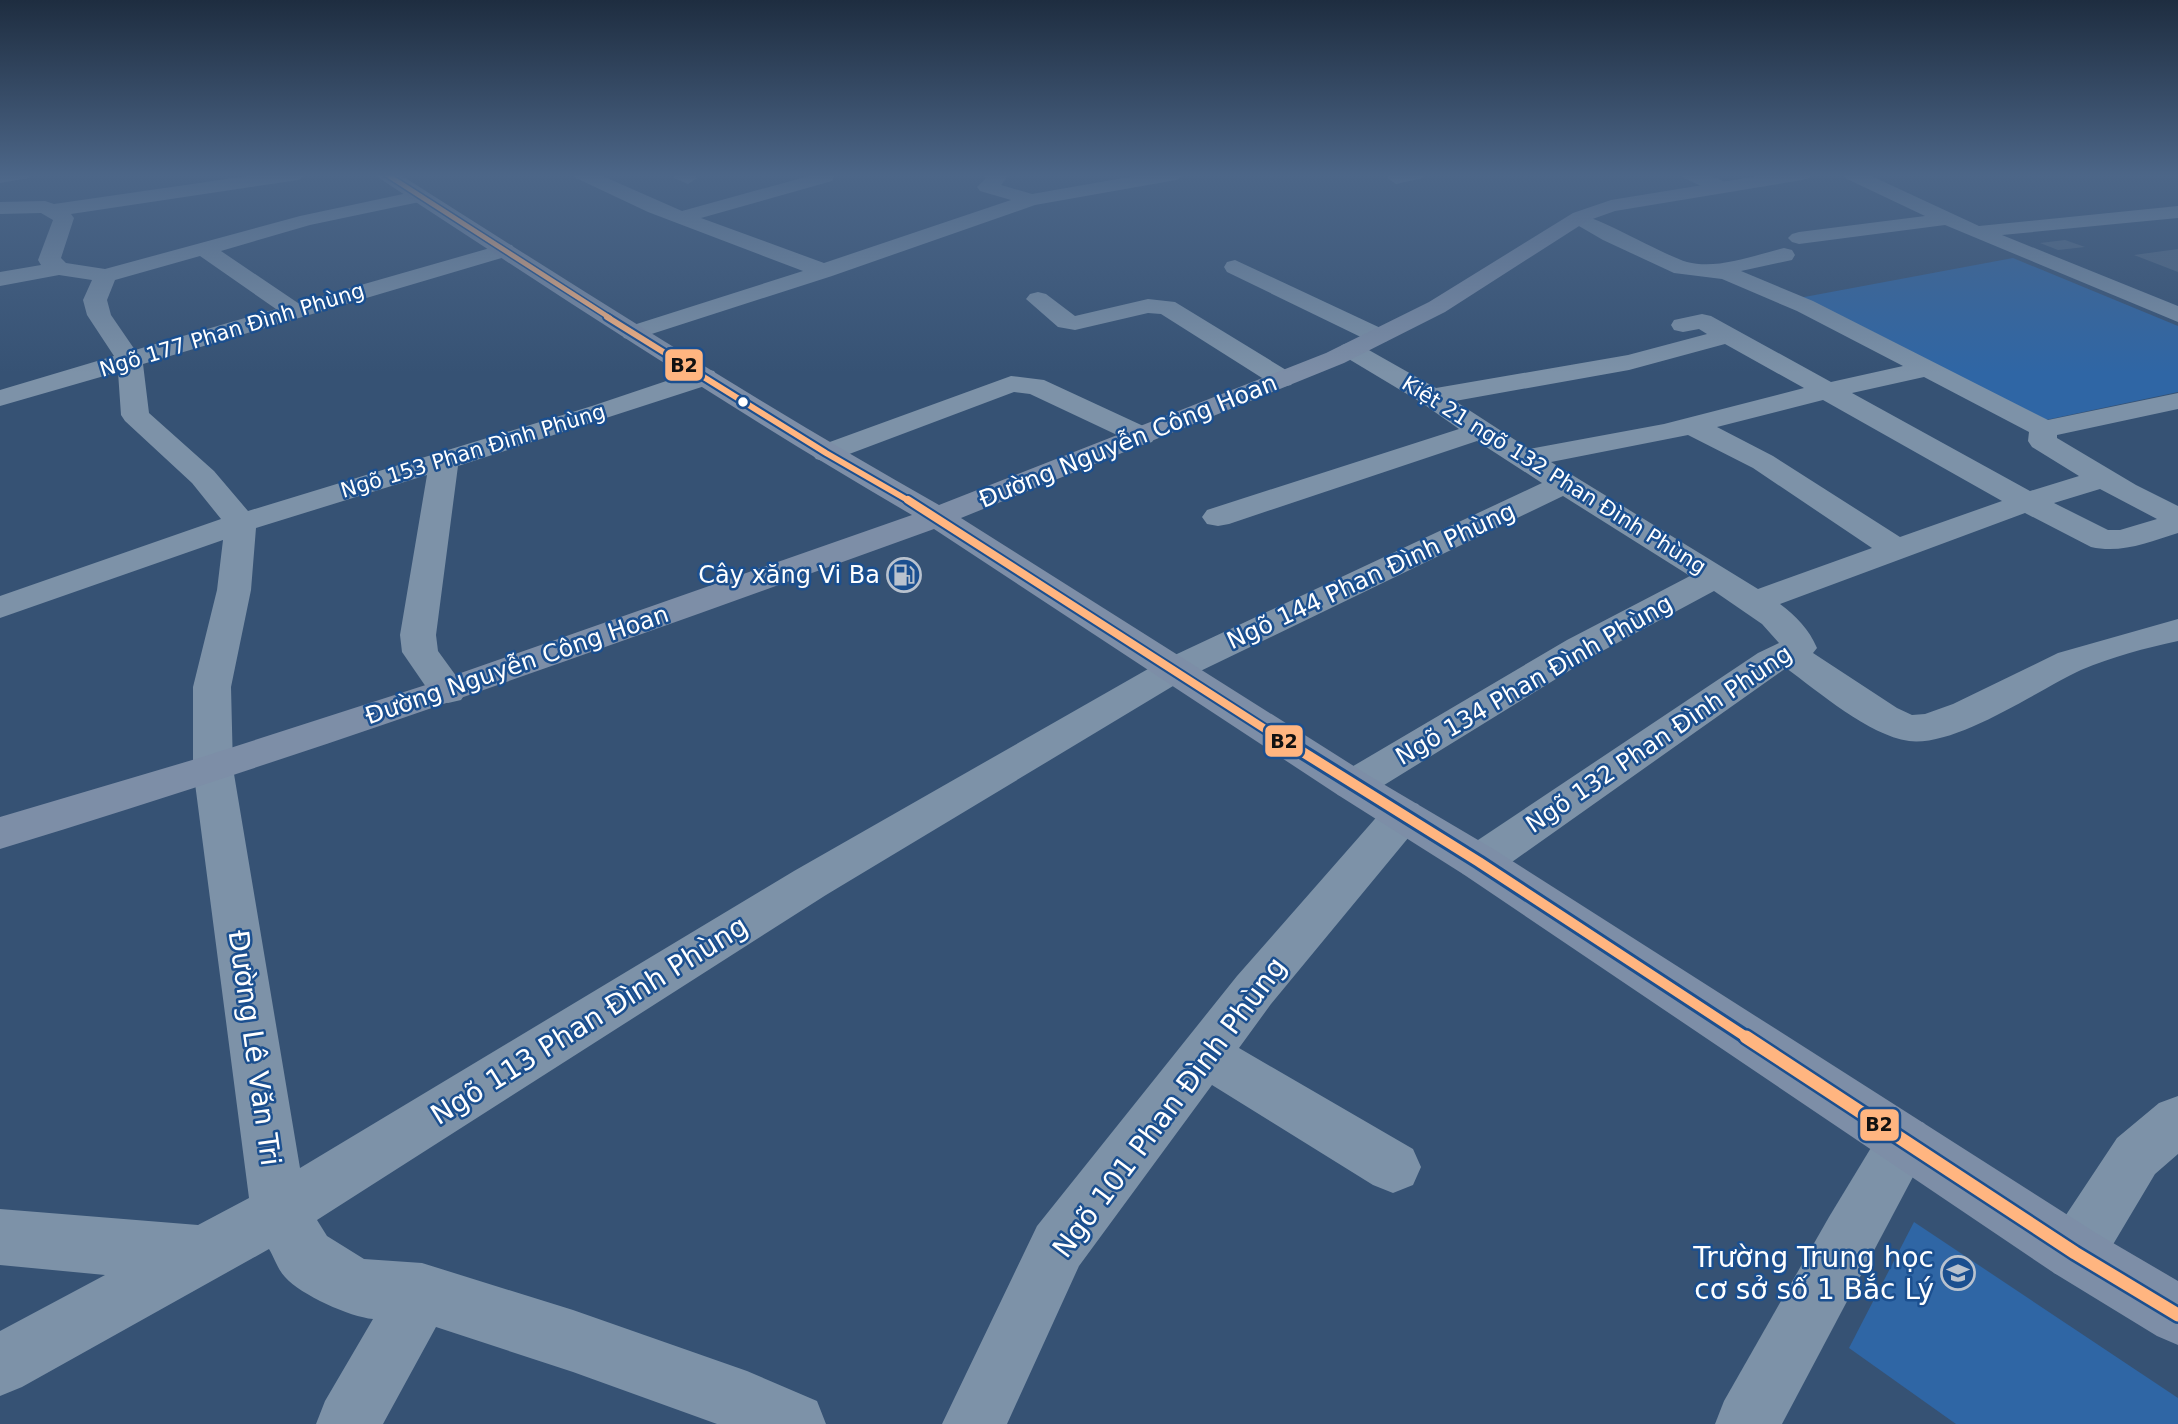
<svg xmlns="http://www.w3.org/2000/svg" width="2178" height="1424" viewBox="0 0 2178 1424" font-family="'DejaVu Sans',sans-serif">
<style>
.green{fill:#2f66a5}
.building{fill:#526984}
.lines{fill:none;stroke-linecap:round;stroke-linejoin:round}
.minor{fill:#7d92a8;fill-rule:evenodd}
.major{fill:#7d8ea7;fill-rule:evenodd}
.bus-1-far4-casing{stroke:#1b4f8f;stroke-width:8}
.bus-1-far3-casing{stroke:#1b4f8f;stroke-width:10}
.bus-1-far2-casing{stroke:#1b4f8f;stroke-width:12}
.bus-1-far1-casing{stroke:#1b4f8f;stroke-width:16}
.bus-1-casing{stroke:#1b4f8f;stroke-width:18}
.bus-1-far4{stroke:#ffb580;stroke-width:5}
.bus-1-far3{stroke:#ffb580;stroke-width:6}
.bus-1-far2{stroke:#ffb580;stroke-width:8}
.bus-1-far1{stroke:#ffb580;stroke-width:10}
.bus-1{stroke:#ffb580;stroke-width:13}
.bus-dot{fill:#fff;stroke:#1b4f8f;stroke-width:2.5}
.labels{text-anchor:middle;stroke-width:5;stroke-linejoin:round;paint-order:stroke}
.far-street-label{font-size:21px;fill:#fff;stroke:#1b4f8f}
.street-label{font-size:24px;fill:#fff;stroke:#1b4f8f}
.poi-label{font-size:24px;fill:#fff;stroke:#1b4f8f;text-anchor:end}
.near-street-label{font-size:28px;fill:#fff;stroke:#1b4f8f}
.near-poi-label{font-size:28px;fill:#fff;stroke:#1b4f8f;text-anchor:end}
.line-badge{stroke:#1b4f8f;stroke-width:2.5}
.pale-badge-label{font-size:19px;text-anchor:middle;font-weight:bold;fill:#111}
</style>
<rect width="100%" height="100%" fill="#365274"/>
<g class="green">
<path d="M2013 258 2178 326V392L2041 421 1799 298Z"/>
<path d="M1914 1222 2178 1398V1424H1956L1849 1348Z"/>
</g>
<g class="building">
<path d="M2065 240 2085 247 2058 250 2040 243Z"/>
<path d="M2178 249V272L2134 255Z"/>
</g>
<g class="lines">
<g class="minor">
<path d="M0 174H31L29 178 0 183Z"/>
<path d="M261 174H307L298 180 71 214 74 218 61 258 66 263 105 269 300 216 422 190 432 196 429 200 310 225 221 251 298 303 504 244 512 245 515 250 512 255 143 364 149 413 214 471 248 511 592 406 696 371 705 369 714 371 718 377 714 383 458 466 436 635 438 651 467 691 461 700 448 703 435 700 402 652 400 635 427 475 256 528 251 590 231 687 233 768 300 1168 794 871 1162 661 1542 483 1477 441 1229 524 1218 526 1207 524 1202 517 1207 510 1459 429 1422 403 1342 355 1338 350 1342 345 1351 342 1360 345 1436 388 1628 355 1707 334 1699 329 1683 332 1674 330 1671 325 1674 320 1702 314 1711 316 1831 382 1903 366 1797 311 1722 279 1674 273 1603 240 1572 222 1569 218 1572 214C1588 210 1662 255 1687 262 1718 270 1754 255 1784 248L1792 250 1795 255 1792 260 1741 271 1813 301 2048 420 2178 393V409L2057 435V438L2136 485 2178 506V533C2149 542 2121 554 2091 547L2025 513 1780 604C1796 616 1809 629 1817 648L1813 653 1897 708 1912 715 1925 714 1953 704 2058 653 2178 619V641C2145 648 2112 657 2081 670 2038 690 1956 747 1909 741 1868 735 1819 692 1786 668L1495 874 1479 878 1463 874 1457 862 1463 850 1758 653 1779 643 1762 624 1714 591 1593 656 1368 795 1353 799 1338 795 1332 785 1338 775 1567 640 1690 576 1563 496 1188 677 826 895 317 1220 327 1236 364 1259 422 1263 573 1310 747 1371 817 1401 826 1424H717L573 1372 436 1327 383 1424H316L325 1401 373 1319C350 1317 301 1295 285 1277 278 1270 274 1257 269 1249L22 1387 0 1396V1331L105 1275 0 1265V1209L198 1225 249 1198 193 768V687L217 590 223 540 0 618V596L221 519 192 483 125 421 121 415 118 372 0 406V390L114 356 87 315 83 300 92 280 59 275 0 286V272L41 265 38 260 53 220 41 213 0 214V202L45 201 54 204ZM200 256 276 309 135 350 111 315 107 300 115 280ZM1725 344 1804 388 1664 424 1529 449 1455 401 1629 370ZM1924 377 2029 432 2028 441 2032 447 2079 476 2030 491 1852 393ZM1823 400 2002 501 1900 537 1773 456 1717 427ZM1688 435 1753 468 1872 548 1758 589 1551 462ZM2100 489 2157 519 2120 530H2108L2054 503Z"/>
<path d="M574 174H598L682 211 816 174H832L834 177 832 181 701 218 824 263 1011 200 980 191 977 187 986 178 984 174H1005L1007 177 1001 185 1032 194 1146 174H1185L1176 180 1035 205 832 276 633 340 624 338 621 333 624 328 803 271 648 212 576 178Z"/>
<path d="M672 174H694L697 178 688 184 674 178Z"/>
<path d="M1390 174H1425L1423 178 1396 184 1387 178Z"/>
<path d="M1682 174C1699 174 1719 174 1731 188L1728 192H1714L1684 178Z"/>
<path d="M1843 174H1867L1979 226 2178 206V218L2002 235 2178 306V322L1945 225 1799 244 1792 242 1788 238 1792 234 1799 232 1925 216 1845 178Z"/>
<path d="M1235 260 1387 331 1390 336 1387 341 1378 343 1369 341 1227 272 1224 267 1227 262Z"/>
<path d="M1038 292 1046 294 1075 316 1148 299 1175 302 1291 373 1295 379 1291 385 1282 387 1273 385 1161 314 1148 313 1075 330 1058 327 1026 299 1030 294Z"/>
<path d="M1011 376 1044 380 1152 430 1156 436 1152 442 1142 445 1132 442 1030 394 1014 392 836 459 826 462 816 459 811 453 816 447Z"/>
<path d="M1403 800 1418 804 1424 815 1418 826 1271 1004 1239 1048 1413 1149 1421 1167 1413 1185 1393 1193 1373 1185 1212 1085 1079 1266 1007 1424H942L1037 1226 1237 976 1388 804Z"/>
<path d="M2178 1096V1154L2155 1174 2096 1273 2075 1282 2054 1273 2046 1253 2054 1233 2117 1138 2159 1103Z"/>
<path d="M1905 1116 1924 1123 1932 1141 1782 1424H1715L1724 1401 1829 1217 1886 1123Z"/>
</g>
<path class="major" d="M377 174H399C577 287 755 401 939 505L1326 353 1429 302 1573 213 1611 200 1770 174H1811L1809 178 1802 180 1615 211 1587 221 1445 312 1344 363 961 518 1368 775 1495 850 2096 1233 2178 1281V1345L2157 1336 2054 1273 1463 874 1338 795 934 529C624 641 315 753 0 849V817L199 758 435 682 912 515C730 409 555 293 379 178Z"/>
<g class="bus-1-far4-casing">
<path id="bus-1-far4" d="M386 174 610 318"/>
</g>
<g class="bus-1-far3-casing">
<path id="bus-1-far3" d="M607 317 826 453 911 502"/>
</g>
<g class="bus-1-far2-casing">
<path id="bus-1-far2" d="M908 500 1279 738"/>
</g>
<g class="bus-1-far1-casing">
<path id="bus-1-far1" d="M1277 736 1479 862 1749 1039"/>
</g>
<g class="bus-1-casing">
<path id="bus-1" d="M1746 1037 2075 1253 2178 1315"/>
</g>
<use href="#bus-1-far4" class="bus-1-far4"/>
<use href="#bus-1-far3" class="bus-1-far3"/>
<use href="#bus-1-far2" class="bus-1-far2"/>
<use href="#bus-1-far1" class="bus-1-far1"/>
<use href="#bus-1" class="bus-1"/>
</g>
<linearGradient id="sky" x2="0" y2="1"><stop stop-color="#1e2d40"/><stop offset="0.47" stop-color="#4c6688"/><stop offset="1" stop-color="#4c6688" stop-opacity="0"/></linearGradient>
<rect width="2178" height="373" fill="url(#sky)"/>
<defs>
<g id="fuel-ring" transform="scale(1.75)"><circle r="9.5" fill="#1b4f8f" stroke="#b9c2ce" stroke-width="1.5"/><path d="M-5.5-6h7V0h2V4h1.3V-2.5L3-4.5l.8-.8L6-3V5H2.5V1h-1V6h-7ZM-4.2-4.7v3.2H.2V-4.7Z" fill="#b9c2ce"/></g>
<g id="school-ring" transform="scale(1.75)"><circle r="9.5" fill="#1b4f8f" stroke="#b9c2ce" stroke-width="1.5"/><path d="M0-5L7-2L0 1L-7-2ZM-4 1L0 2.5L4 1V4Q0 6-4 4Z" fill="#b9c2ce"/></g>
</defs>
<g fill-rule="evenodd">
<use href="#fuel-ring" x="904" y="575"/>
<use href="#school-ring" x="1958" y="1273"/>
</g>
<circle class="bus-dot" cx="743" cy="402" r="6"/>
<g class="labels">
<g class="far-street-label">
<text transform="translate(232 330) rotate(-17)" y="7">Ngõ 177 Phan Đình Phùng</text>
<text transform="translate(473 451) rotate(-17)" y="7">Ngõ 153 Phan Đình Phùng</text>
<text transform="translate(1554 475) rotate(32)" y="7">Kiệt 21 ngõ 132 Phan Đình Phùng</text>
</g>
<g class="street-label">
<text transform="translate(1128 441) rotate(-22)" y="8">Đường Nguyễn Công Hoan</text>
<text transform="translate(1371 576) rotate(-25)" y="8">Ngõ 144 Phan Đình Phùng</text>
<text transform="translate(517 665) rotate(-19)" y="8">Đường Nguyễn Công Hoan</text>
<text transform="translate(1534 680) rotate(-30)" y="8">Ngõ 134 Phan Đình Phùng</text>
<text transform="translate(1659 739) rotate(-34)" y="8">Ngõ 132 Phan Đình Phùng</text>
</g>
<g class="poi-label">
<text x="880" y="583">Cây xăng Vi Ba</text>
</g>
<g class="near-street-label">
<text transform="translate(589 1020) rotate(-32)" y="10">Ngõ 113 Phan Đình Phùng</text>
<text transform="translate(255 1048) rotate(82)" y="10">Đường Lê Văn Tri</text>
<text transform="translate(1169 1107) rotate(-53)" y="10">Ngõ 101 Phan Đình Phùng</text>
</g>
<g class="near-poi-label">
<text x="1934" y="1267">Trường Trung học<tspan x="1934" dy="32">cơ sở số 1 Bắc Lý</tspan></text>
</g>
</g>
<g class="line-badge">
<rect x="664" y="348" width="40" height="34" rx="7" fill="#ffb580"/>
<rect x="1264" y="724" width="40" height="34" rx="7" fill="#ffb580"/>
<rect x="1859" y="1108" width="41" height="34" rx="7" fill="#ffb580"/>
</g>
<g class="pale-badge-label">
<text x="684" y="372">B2</text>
<text x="1284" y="748">B2</text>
<text x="1879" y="1131">B2</text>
</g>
</svg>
